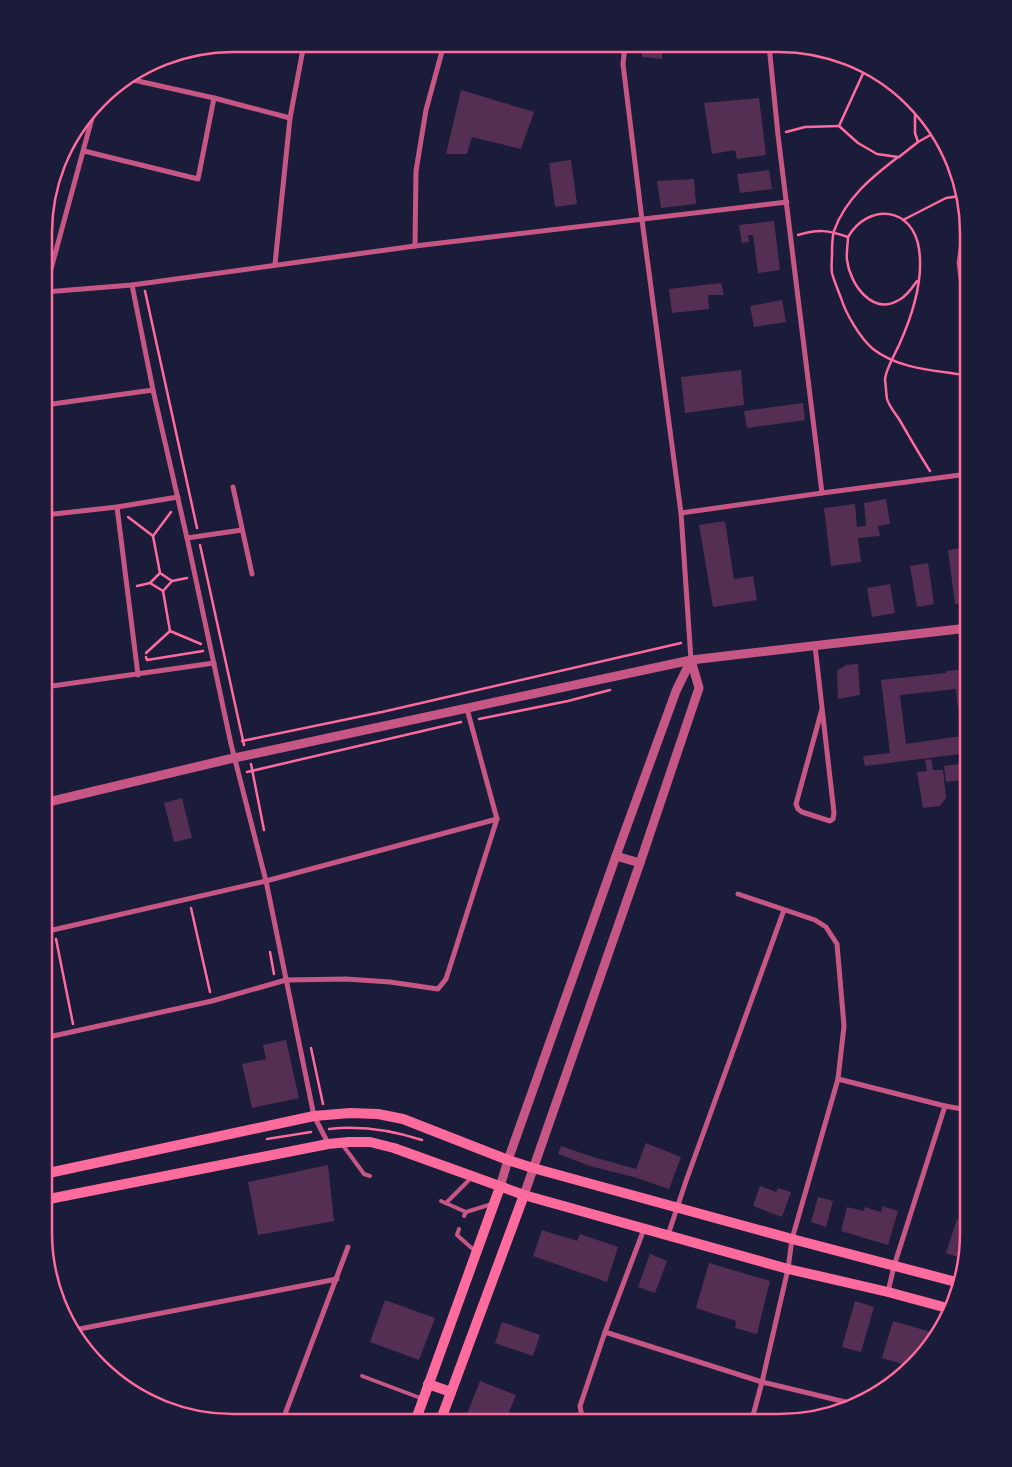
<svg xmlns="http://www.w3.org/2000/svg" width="1012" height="1467" viewBox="0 0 1012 1467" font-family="Roboto,sans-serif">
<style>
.building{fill:#542f53;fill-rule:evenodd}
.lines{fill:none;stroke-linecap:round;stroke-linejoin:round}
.path{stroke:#ff6b9d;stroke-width:2.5}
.service{stroke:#c65784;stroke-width:4}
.minor{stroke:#c65784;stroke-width:5}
.tertiary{stroke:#c65784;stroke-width:9}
.secondary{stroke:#ff6b9d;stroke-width:10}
.rim{fill:none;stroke:#ff6b9d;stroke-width:2.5}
</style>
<rect width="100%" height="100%" fill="#1b1b3a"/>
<g class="building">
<path d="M642 45H673L672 48 662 47V59L642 57Z"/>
<path d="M461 90 534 112 521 149 472 137 467 154H446Z"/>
<path d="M759 98 766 155 737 159 735 150 712 154 704 103Z"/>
<path d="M77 129 79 130 75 148 67 146 69 139Z"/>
<path d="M571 160 577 204 555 207 549 163Z"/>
<path d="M769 170 772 189 740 193 737 174Z"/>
<path d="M694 179 696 204 661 208 657 181Z"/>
<path d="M774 221 780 270 758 273 753 235H748L749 242 742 243 739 225Z"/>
<path d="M721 283 724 295H708L709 309 672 313 669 289Z"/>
<path d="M782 300 786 322 754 327 750 306Z"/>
<path d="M741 370 744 405 685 413 681 377Z"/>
<path d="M803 403 805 420 747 428 744 411Z"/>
<path d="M886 499 890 524 878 526 880 536 858 538 861 562 831 566 824 508 855 504 857 527 866 526 864 503Z"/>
<path d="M725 521 734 579 753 576 757 600 713 607 699 525Z"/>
<path d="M968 547V603L955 604 948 550Z"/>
<path d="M928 563 934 604 917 607 910 566Z"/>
<path d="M890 584 895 613 872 617 867 588Z"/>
<path d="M858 664 860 695 838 699 837 671 846 665Z"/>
<path d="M968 669V753L865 766 863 756 890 753 881 680 946 673V671ZM956 689 961 736 906 744 900 695Z"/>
<path d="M931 759 933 770H943L946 798 940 806 923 808 917 772 927 771 925 760Z"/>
<path d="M968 763V779L946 782 944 766Z"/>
<path d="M182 798 192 838 174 842 164 803Z"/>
<path d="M286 1040 299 1098 252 1108 242 1064 266 1059 263 1045Z"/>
<path d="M646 1143 681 1157 669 1189 634 1177 590 1166 558 1154 561 1146 593 1157 636 1169Z"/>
<path d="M328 1165 334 1221 258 1235 248 1182Z"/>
<path d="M760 1186 776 1192 778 1188 791 1192 782 1217 753 1206Z"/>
<path d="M818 1197 833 1201 826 1227 811 1222Z"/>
<path d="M882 1206 898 1211 888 1245 841 1231 847 1207 864 1211 865 1207 881 1212Z"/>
<path d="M957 1219 968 1222V1236L961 1258 946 1253Z"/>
<path d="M542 1230 577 1241 580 1234 618 1247 607 1282 533 1256Z"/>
<path d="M650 1254 667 1261 655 1293 638 1287Z"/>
<path d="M709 1263 770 1281 757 1334 735 1328 736 1321 696 1308Z"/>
<path d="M385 1300 435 1318 419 1360 370 1342Z"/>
<path d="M855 1301 874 1307 861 1352 842 1347Z"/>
<path d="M893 1321 931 1332 926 1351 912 1367 882 1358Z"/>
<path d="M502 1322 540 1335 533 1356 495 1343Z"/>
<path d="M480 1381 516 1395 505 1422H464Z"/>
</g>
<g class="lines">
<g class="path">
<path d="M866 67 839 126 858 143 877 154 898 157"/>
<path d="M915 109V133L918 142"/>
<path d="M786 132 805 127 839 126"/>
<path d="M898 157C872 177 845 199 834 231 832 238 832 246 832 254 832 260 831 267 832 273 834 281 838 290 841 298 846 314 860 338 873 349 899 369 933 370 964 375"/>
<path d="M899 157 918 142 934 133"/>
<path d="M903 220 946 198 960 196"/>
<path d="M798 235C818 229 828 230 848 237 869 202 913 207 919 249 924 281 912 316 899 345 895 354 885 371 885 380 886 386 886 393 887 399 889 406 895 413 899 419 909 436 919 454 930 471"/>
<path d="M848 237C848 244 846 253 847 260 850 284 872 316 899 300 907 296 912 288 917 281"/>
<path d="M145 291 197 528"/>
<path d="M128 517 153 536 160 573 172 581 163 591 150 583 160 573"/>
<path d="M153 536 171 512"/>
<path d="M200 545 244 745"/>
<path d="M172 581 187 578"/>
<path d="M137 586 150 583"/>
<path d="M163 591 170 631 201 644"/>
<path d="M146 653 170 631"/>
<path d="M146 657 147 660 203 651"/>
<path d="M479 719 568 701 610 690"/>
<path d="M242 741 382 712 681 643"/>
<path d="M251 764 264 830"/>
<path d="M247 772 461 722"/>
<path d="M191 908 210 992"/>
<path d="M56 939 73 1024"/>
<path d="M270 952 274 974"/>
<path d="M311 1048 323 1104"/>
<path d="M329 1129C362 1125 391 1130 422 1140"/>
<path d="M267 1139 311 1132"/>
</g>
<g class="service">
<path d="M342 1144 364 1174 370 1176"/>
<path d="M441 1201 466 1212"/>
<path d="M446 1203 471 1178"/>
<path d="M464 1216 466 1212 492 1204"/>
<path d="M459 1229 457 1235 475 1251"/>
<path d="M362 1376 423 1399"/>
</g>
<g class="minor">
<path d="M625 45 623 64 642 220 681 513 691 660"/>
<path d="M769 45 778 135 822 493"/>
<path d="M129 79 214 98 290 118"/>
<path d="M84 151 198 179 214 98"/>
<path d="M965 221 959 263 968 330"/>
<path d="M415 246 416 171 426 110 444 44"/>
<path d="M275 264 290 118 304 44"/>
<path d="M132 285 153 390 187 538 231 744 266 881 314 1116 328 1143"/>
<path d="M45 291 95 107"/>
<path d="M45 292 132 285 415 246 787 202"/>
<path d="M45 405 153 390"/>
<path d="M233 487 252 574"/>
<path d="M117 507 138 675"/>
<path d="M681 513 822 493 968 474"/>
<path d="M45 515 117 507 178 497"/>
<path d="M187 538 242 530"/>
<path d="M815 646 834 813 833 819 830 821 802 812 798 809 796 804 822 709"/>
<path d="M45 687 214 663"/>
<path d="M44 773 49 802"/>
<path d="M738 894 815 920 826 927 837 944 844 1026 838 1079 792 1239 788 1269 762 1382 751 1423"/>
<path d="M44 932 266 881 497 819"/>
<path d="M44 1038 212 1001 286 980 346 979 390 982 438 989 446 979 497 819 467 709"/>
<path d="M838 1079 945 1106 968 1110"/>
<path d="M668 1235 686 1181 784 910"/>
<path d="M888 1292 894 1266 945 1106"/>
<path d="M74 1330 337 1279"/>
<path d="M605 1332 762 1382 858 1405"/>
<path d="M146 1400 191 1417"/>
<path d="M282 1422 348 1247"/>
<path d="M583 1423 580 1406 605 1332 644 1229"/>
</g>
<g class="tertiary">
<path d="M44 803 225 760 691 660 968 628"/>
<path d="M616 856 640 863"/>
<path d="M500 1187 508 1160 616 856 676 691 691 660"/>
<path d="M524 1195 640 863 699 688 691 660"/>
</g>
<g class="secondary">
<path d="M44 1174 314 1116 350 1113 378 1114 403 1119 508 1160 533 1168 792 1239 960 1283"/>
<path d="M44 1200 328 1144 349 1142H370L394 1148 524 1195 788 1269 888 1292 951 1309"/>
<path d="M428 1384 451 1392"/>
<path d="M415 1422 500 1187"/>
<path d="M440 1422 524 1195"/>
</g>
</g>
<path d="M0 0H1012V1467H0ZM233 52H779A181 181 0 0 1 960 233V1233A181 181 0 0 1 779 1414H233A181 181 0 0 1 52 1233V233A181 181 0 0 1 233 52Z" fill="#1b1b3a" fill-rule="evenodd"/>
<path class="rim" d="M233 52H779A181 181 0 0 1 960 233V1233A181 181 0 0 1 779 1414H233A181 181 0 0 1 52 1233V233A181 181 0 0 1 233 52Z"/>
</svg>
